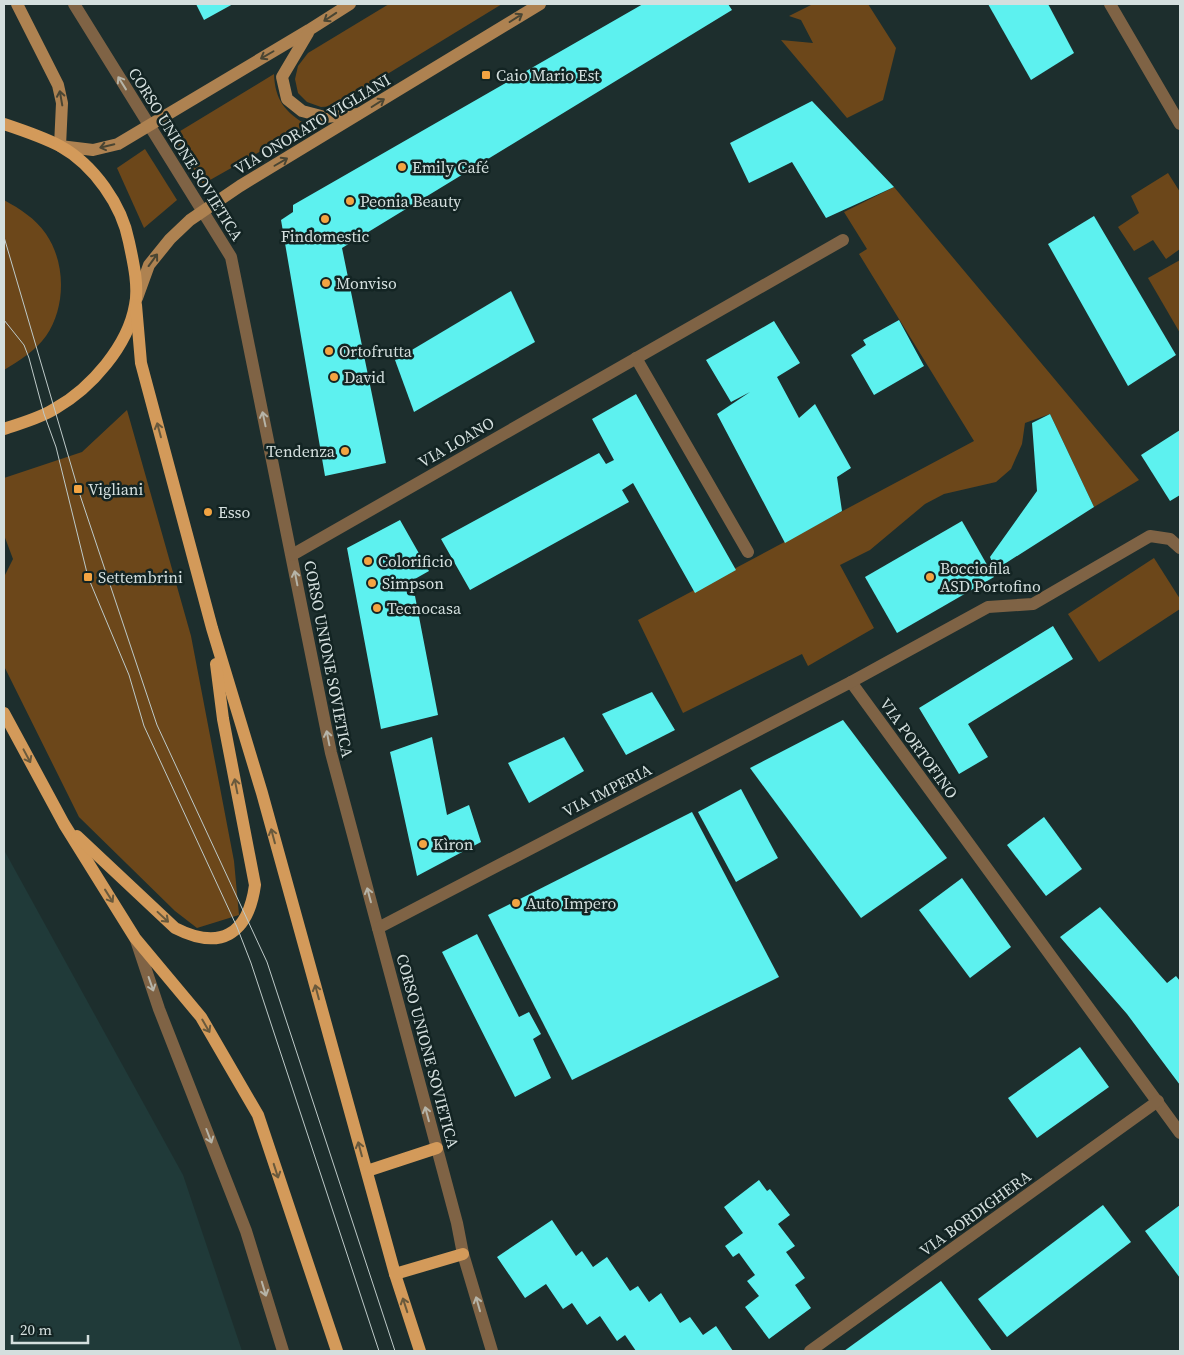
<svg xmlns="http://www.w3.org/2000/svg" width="1184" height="1355" viewBox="0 0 1184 1355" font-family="'Source Serif 4',serif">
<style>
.built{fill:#203a39}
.green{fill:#6c471a}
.building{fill:#5df1ef}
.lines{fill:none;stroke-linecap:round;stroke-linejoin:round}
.minor{stroke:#7f6345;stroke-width:12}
.secondary{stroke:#ae8251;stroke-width:12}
.primary{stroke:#d39a5a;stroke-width:12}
.tram{stroke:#becac9;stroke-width:1}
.oneway{stroke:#494533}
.oneway2{stroke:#b6b4a8}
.oneway3{stroke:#69593c}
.poi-dot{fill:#f3a442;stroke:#132423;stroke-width:2}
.labels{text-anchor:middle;stroke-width:5;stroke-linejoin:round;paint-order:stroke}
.poi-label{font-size:16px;fill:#d4dfde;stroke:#132423;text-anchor:start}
.street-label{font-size:16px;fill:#d4dfde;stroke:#132423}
</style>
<rect width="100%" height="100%" fill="#1d2e2d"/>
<path class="built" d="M4 850 183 1175 242 1351H4Z"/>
<g class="green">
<path d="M389 4H502L335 106 321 107 307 102 298 93 295 79 298 66 308 53Z"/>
<path d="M813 4H868L896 48 883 100 847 118 781 40 813 43 801 20 789 16Z"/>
<path d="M274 74C275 100 285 112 307 125L203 184 172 136Z"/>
<path d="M145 149 177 200 144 228 117 168Z"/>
<path d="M1168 173 1180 192V249L1166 259 1153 240 1134 251 1118 227 1139 213 1131 196Z"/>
<path d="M894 187 1139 480 1094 507 1050 414 1025 423 1022 444 1011 469 996 482 944 494 925 504 870 550 840 565 874 628 808 666 802 654 683 713 638 620 974 441 859 254 867 249 844 212Z"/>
<path d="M4 200C20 209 35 218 46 234 66 263 66 307 46 336 35 351 19 361 4 370Z"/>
<path d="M1180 260V333L1148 278Z"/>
<path d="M127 410 191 636 234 861 239 915 197 928 175 911 79 817 4 666V577L13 559 4 535V478L82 452Z"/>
<path d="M1154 558 1180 599V609L1099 662 1068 614Z"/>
</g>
<g class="building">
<path d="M196 4H233L204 20Z"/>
<path d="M643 4H728L732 10 342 248 386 463 325 476 281 220 293 212V205Z"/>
<path d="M988 4H1048L1074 53 1031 80Z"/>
<path d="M812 101 894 187 826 218 792 162 749 183 730 143Z"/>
<path d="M1094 216 1176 355 1128 386 1048 244Z"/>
<path d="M511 291 535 342 414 412 395 360Z"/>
<path d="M899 320 924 366 874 395 851 355 866 345 863 340Z"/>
<path d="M774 321 800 363 777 377 799 418 815 404 851 468 837 477 842 511 785 543 717 414 750 392 731 402 706 360Z"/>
<path d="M636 394 736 570 695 593 633 483 622 490 629 502 470 590 441 539 599 453 606 464 614 460 592 419Z"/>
<path d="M1050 414 1094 507 995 570 990 557 1037 491 1032 423Z"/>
<path d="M1180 430V495L1170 501 1141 455Z"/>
<path d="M400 520 429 571 406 584 407 594 415 596 438 715 381 729 347 548Z"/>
<path d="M962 521 994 577 897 633 865 577Z"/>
<path d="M1053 626 1073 659 968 724 988 757 959 774 919 708Z"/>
<path d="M652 692 675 730 626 755 602 714Z"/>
<path d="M843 720 947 858 861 918 750 768Z"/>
<path d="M432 737 447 815 469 805 481 842 417 876 390 752Z"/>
<path d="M564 737 584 771 529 803 508 763Z"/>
<path d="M741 789 778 858 736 882 698 812Z"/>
<path d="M692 812 779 977 572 1080 488 915Z"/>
<path d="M1044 817 1082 869 1046 896 1007 845Z"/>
<path d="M962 878 1011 947 970 978 919 910Z"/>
<path d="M1100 907 1167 983 1176 976 1180 981V1085L1127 1014 1060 937Z"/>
<path d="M477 934 519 1017 529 1012 541 1034 533 1039 551 1078 515 1097 442 952Z"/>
<path d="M1080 1047 1109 1087 1037 1138 1008 1098Z"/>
<path d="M759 1180 767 1191 770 1189 790 1215 778 1224 795 1246 786 1252 805 1278 795 1285 811 1308 769 1339 745 1307 759 1296 747 1281 755 1275 739 1253 733 1257 725 1246 743 1233 724 1207Z"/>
<path d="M1103 1205 1131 1242 1007 1337 978 1299Z"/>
<path d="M1180 1205V1278L1145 1231Z"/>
<path d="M552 1220 576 1256 582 1251 593 1267 607 1257 630 1291 638 1286 649 1302 661 1293 680 1323 690 1317 703 1335 716 1326 733 1351H636L625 1335 617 1341 600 1316 587 1325 572 1303 563 1309 546 1284 525 1298 497 1257Z"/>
<path d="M941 1281 992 1351H844Z"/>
</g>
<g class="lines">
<g class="minor">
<path d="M74 4 231 257 331 753 457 1223 463 1254 492 1351"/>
<path d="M1110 4 1180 124"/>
<path d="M636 358 748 552"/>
<path d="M292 555 843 240"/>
<path d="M851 682 1180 1133"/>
<path d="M378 928 851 682 988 607 1033 604 1150 536 1170 539 1180 548"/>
<path d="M136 940 159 1009 246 1231 283 1351"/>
<path d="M810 1351 1158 1101"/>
</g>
<g class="secondary">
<path d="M17 4 58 85 62 103 60 146 93 150 118 144 309 30 350 4"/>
<path d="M308 33 282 77 287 99 302 111 325 117 358 114"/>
<path d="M137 298 149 265 170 239 190 220 240 186 540 4"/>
</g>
<g class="primary">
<path d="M4 124C22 130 43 137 60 146 94 165 122 205 129 242 133 261 139 286 135 305 128 346 91 388 56 408 41 418 21 423 4 429"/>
<path d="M136 305 141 363 212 628 262 793 395 1274 420 1351"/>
<path d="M4 713 64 824 135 938 201 1017 258 1115 337 1351"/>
<path d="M77 836 175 928C220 951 248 935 255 885L223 719 216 664"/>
<path d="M367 1171 437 1148"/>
<path d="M395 1274 463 1254"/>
</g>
<g class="tram">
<path d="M4 237 78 489 157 725 267 962 395 1351"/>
<path d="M4 320 24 345 29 358 44 414 56 447 88 577 129 675 144 726 237 927 251 963 379 1351"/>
</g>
</g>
<defs><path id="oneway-shaft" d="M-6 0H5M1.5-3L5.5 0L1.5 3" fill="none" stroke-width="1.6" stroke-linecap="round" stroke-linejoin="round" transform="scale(1.25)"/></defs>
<g class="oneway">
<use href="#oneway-shaft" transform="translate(330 17) rotate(146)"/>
<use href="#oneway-shaft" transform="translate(516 18) rotate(-32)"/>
<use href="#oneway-shaft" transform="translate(267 55) rotate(150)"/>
<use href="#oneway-shaft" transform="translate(61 98) rotate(-100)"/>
<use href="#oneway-shaft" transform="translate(378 103) rotate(-32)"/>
<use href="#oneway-shaft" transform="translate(107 146) rotate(167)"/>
<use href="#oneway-shaft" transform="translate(281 162) rotate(-30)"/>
<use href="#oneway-shaft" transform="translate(153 260) rotate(-54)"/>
</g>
<g class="oneway2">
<use href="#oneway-shaft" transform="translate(122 83) rotate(-122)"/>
<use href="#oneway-shaft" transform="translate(264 419) rotate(-102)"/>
<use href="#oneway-shaft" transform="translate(296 578) rotate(-101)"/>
<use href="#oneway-shaft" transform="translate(328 738) rotate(-101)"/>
<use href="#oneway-shaft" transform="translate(369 895) rotate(-105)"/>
<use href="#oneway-shaft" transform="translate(151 984) rotate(71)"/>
<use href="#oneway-shaft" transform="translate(427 1114) rotate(-105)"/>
<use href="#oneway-shaft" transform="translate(209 1136) rotate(69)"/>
<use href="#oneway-shaft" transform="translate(264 1289) rotate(73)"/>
<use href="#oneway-shaft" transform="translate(478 1304) rotate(-106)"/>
</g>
<g class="oneway3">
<use href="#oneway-shaft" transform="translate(159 430) rotate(-105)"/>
<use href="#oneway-shaft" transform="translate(27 756) rotate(62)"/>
<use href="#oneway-shaft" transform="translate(236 786) rotate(-101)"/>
<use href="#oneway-shaft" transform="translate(273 836) rotate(-105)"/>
<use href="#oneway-shaft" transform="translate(109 896) rotate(58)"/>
<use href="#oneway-shaft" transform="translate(163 917) rotate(43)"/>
<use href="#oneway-shaft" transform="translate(317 992) rotate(-105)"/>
<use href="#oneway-shaft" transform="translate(206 1026) rotate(60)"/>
<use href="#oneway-shaft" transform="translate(360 1149) rotate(-105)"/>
<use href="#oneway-shaft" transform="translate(276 1171) rotate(72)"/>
<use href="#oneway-shaft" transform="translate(405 1305) rotate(-108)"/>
</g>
<g class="poi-dot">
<rect x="481" y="70" width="10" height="10" rx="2.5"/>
<circle cx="402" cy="167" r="5"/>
<circle cx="350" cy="201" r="5"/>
<circle cx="325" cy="219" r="5"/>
<circle cx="326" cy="283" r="5"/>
<circle cx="329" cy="351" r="5"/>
<circle cx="334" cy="377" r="5"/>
<circle cx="345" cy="451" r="5"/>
<rect x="73" y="484" width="10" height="10" rx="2.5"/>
<circle cx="208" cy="512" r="5"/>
<circle cx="368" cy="561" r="5"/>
<rect x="83" y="572" width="10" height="10" rx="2.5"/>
<circle cx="930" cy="577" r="5"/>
<circle cx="372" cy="583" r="5"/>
<circle cx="377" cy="608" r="5"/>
<circle cx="423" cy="844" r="5"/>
<circle cx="516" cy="903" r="5"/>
</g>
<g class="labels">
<g class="poi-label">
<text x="496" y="81">Caio Mario Est</text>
<text x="412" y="173">Emily Café</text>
<text x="360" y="207">Peonia Beauty</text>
<text x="325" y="242" text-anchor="middle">Findomestic</text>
<text x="336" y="289">Monviso</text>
<text x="339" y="357">Ortofrutta</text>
<text x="344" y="383">David</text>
<text x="335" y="457" text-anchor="end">Tendenza</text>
<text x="88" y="495">Vigliani</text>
<text x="218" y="518">Esso</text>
<text x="378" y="567">Colorificio</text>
<text x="940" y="574">Bocciofila<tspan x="940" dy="18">ASD Portofino</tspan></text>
<text x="98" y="583">Settembrini</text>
<text x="382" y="589">Simpson</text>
<text x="387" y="614">Tecnocasa</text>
<text x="433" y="850">Kìron</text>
<text x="526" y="909">Auto Impero</text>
</g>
<g class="street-label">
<text transform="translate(312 124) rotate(-31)" y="6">VIA ONORATO VIGLIANI</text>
<text transform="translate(186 154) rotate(58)" y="6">CORSO UNIONE SOVIETICA</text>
<text transform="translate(456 442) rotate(-30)" y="6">VIA LOANO</text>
<text transform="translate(329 659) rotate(79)" y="6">CORSO UNIONE SOVIETICA</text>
<text transform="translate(919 748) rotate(54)" y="6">VIA PORTOFINO</text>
<text transform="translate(607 790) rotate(-27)" y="6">VIA IMPERIA</text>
<text transform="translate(428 1051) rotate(75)" y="6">CORSO UNIONE SOVIETICA</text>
<text transform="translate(975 1213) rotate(-36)" y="6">VIA BORDIGHERA</text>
</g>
</g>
<rect width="1184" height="1355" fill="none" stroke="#d4dfde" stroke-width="10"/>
<path d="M12 1335v8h76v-8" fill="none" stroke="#d4dfde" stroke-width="2.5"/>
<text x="20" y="1335" font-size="15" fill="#d4dfde" stroke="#132423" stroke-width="4" paint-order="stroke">20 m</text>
</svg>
